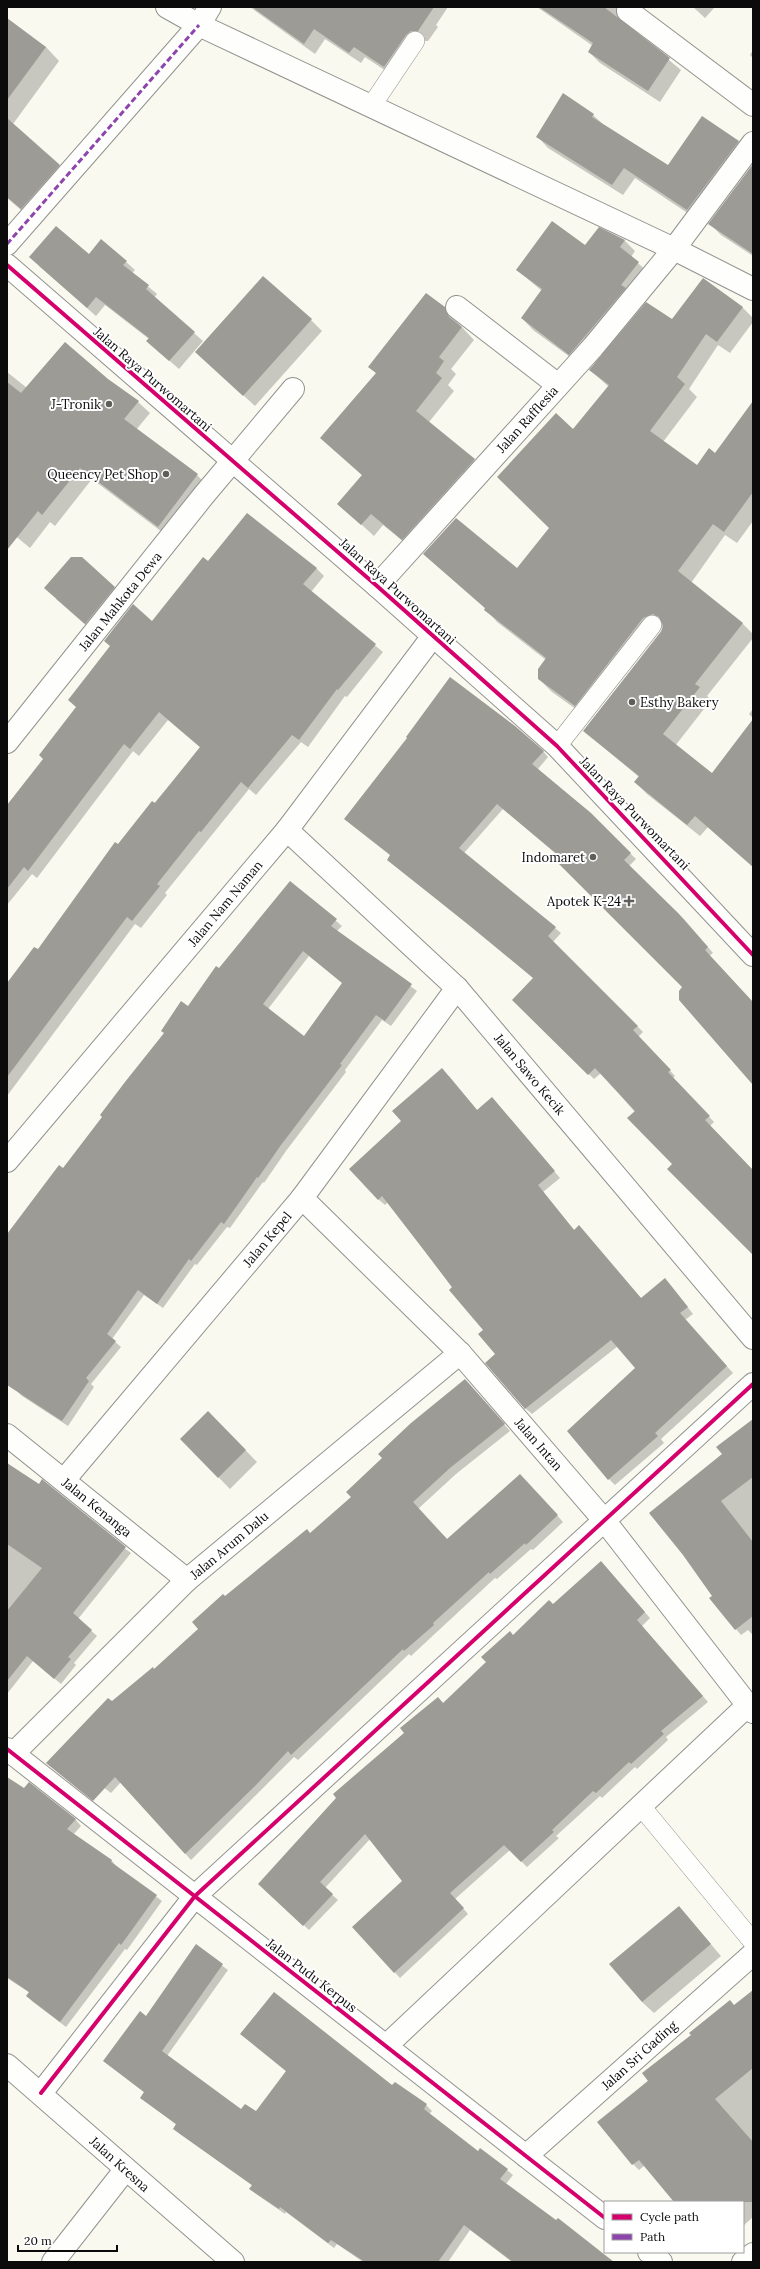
<svg xmlns="http://www.w3.org/2000/svg" width="760" height="2269" viewBox="0 0 760 2269" font-family="Lora,serif">
<style>
.shadow{fill:#0003;fill-rule:evenodd}
.building{fill:#9c9b95;fill-rule:evenodd}
.lines{fill:none;stroke-linecap:round;stroke-linejoin:round}
.service-casing{stroke:#92928e;stroke-width:20}
.minor-casing{stroke:#92928e;stroke-width:24}
.tertiary-casing{stroke:#92928e;stroke-width:24}
.service{stroke:#fefefd;stroke-width:19}
.minor{stroke:#fefefd;stroke-width:22}
.tertiary{stroke:#fefefd;stroke-width:22}
.quiet{stroke:#8e44ad;stroke-width:3;stroke-dasharray:6 3;stroke-linecap:butt}
.cycleway-casing{stroke:#fff;stroke-width:6}
.cycleway{stroke:#d6006c;stroke-width:4}
.poi-dot{fill:#5e5e5b;stroke:#fff;stroke-width:1.5}
.labels{text-anchor:middle;stroke-width:4;stroke-linejoin:round;paint-order:stroke}
.street-label{font-size:13px;fill:#0b0b0b;stroke:#fff}
.poi-label{font-size:13px;fill:#0b0b0b;stroke:#fff;text-anchor:end}
</style>
<rect width="100%" height="100%" fill="#f9f9ef"/>
<g class="shadow">
<path d="M250 7H448L436 25 438 27 428 41H421L395 77 365 57 361 63 325 39 315 54Z"/>
<path d="M537 7H633L623 22 681 70 660 102 600 63 589 52 593 46Z"/>
<path d="M693 7H715L705 18Z"/>
<path d="M7 32 46 47 59 61 13 124 73 179 35 222 7 198Z"/>
<path d="M753 50V58L750 55Z"/>
<path d="M593 115 604 125 669 166 738 142 749 152 698 220 635 178 623 195 548 148 538 137Z"/>
<path d="M753 165V256L721 235 710 224Z"/>
<path d="M624 240 635 251 631 257 650 274 581 365 533 330 522 318 542 291 517 270 585 247Z"/>
<path d="M89 256 126 262 135 270 132 273 157 294 154 298 203 341 179 369 156 349 149 339 105 305 96 316 39 266Z"/>
<path d="M703 279 743 308 753 318V322L730 353 718 345 689 389 697 397 663 442 698 466 715 454 753 402V521L737 543 725 535 691 583 743 624 753 634V638L707 696 711 700 675 746 712 775 753 720V867L708 827 700 836 647 794 635 782 639 777 584 731 664 627 656 630 587 717 552 692 539 679 546 660 497 622 486 609 424 554 518 570 551 528 573 430 609 387 590 370 673 321Z"/>
<path d="M444 308 474 340 451 369 456 374 448 385 454 391 429 422 487 472 415 551 383 525 374 536 339 504 363 476 321 438 377 374 370 367Z"/>
<path d="M311 320 322 331 255 406 196 352Z"/>
<path d="M7 372 27 388 107 380 138 402 150 413 136 430 197 475 209 487 170 538 92 479 55 526 50 522 30 548 7 529Z"/>
<path d="M209 563 316 568 324 576 311 592 383 652 347 697 345 696 308 747 301 742 256 795 249 789 165 893 167 895 141 928 135 924 7 1096V996L38 951 118 846 201 748 168 720 139 756 133 751 37 878 32 874 7 905V806L152 622Z"/>
<path d="M114 588 125 599 97 635 56 599Z"/>
<path d="M753 709V718L749 714Z"/>
<path d="M543 751 548 757 538 769 590 814 636 859 629 866 684 919 713 953 709 956 753 1003V1083L684 987 560 857 503 809 464 853 561 933 553 942 643 1032 638 1037 675 1076 673 1078 714 1122 710 1126 753 1171V1248L601 1073 594 1079 514 1000 534 978 388 860Z"/>
<path d="M290 882 342 926 337 931 417 991 391 1026 382 1020 345 1070 346 1072 286 1151 264 1183 263 1182 230 1228 227 1227 197 1265 195 1264 163 1308 144 1295 112 1339 121 1347 91 1384 94 1387 68 1426 22 1396 16 1390 7 1370V1236L63 1170 189 1007ZM309 956 343 983 304 1037 268 1009Z"/>
<path d="M449 1076 478 1111 498 1105 560 1178 543 1192 575 1231 642 1299 671 1286 693 1314 685 1320 733 1373 661 1439 664 1443 615 1485 609 1479 636 1368 618 1346 532 1414 525 1408 484 1330 388 1202 385 1205 378 1199Z"/>
<path d="M465 1380 510 1431 456 1474 418 1509 448 1540 526 1481 563 1522 533 1550 531 1549 497 1579 495 1578 411 1656 409 1654 298 1760 294 1757 191 1860 121 1782 111 1793 64 1757 112 1703 154 1670 199 1629 225 1597 310 1534 352 1497Z"/>
<path d="M208 1412 257 1462 230 1489 181 1439Z"/>
<path d="M753 1421V1635L748 1630 741 1635 711 1599 713 1597 723 1455Z"/>
<path d="M7 1464 131 1553 78 1619 97 1636 74 1663 76 1665 61 1684 33 1661 7 1694Z"/>
<path d="M606 1568 650 1618 642 1626 708 1702 666 1737 668 1740 637 1769 635 1767 602 1798 600 1796 556 1836 559 1838 527 1867 510 1850 455 1899 468 1914 400 1978 353 1927 404 1881 370 1839 325 1888 338 1900 309 1930 265 1889 438 1698 444 1704 513 1636Z"/>
<path d="M7 1779 24 1789 27 1786 76 1820 81 1826 73 1835 112 1861 117 1867 162 1901 127 1950 125 1949 66 2027 33 2002 27 1996 30 1993 7 1978Z"/>
<path d="M679 1907 721 1956 654 2013 642 2002Z"/>
<path d="M196 1946 228 1970 167 2056 241 2111 257 2113 287 2072 247 2039 393 2086 426 2105 432 2111 429 2114 478 2152 507 2170 513 2175 506 2184 613 2262H512L470 2230 448 2262H363L337 2244 334 2248 286 2212 285 2214 256 2194 251 2189 253 2186 180 2134 174 2129 177 2125 141 2098 145 2093 104 2061 146 2017Z"/>
<path d="M753 1992V2217L743 2226V2202H676L645 2165 639 2170 633 2164 599 2122Z"/>
</g>
<g class="building">
<path d="M252 7H434L418 31H411L406 35 384 67 354 47 349 53 314 29 304 44Z"/>
<path d="M539 7H604L670 58 648 91 588 52 593 43Z"/>
<path d="M7 18 46 47 7 100Z"/>
<path d="M563 93 594 114 592 117 668 165 702 116 739 141 687 210 624 168 612 185 536 137Z"/>
<path d="M7 118 60 165 21 209 7 197Z"/>
<path d="M753 164V254L708 224Z"/>
<path d="M552 221 585 245 599 227 625 240 620 247 639 262 621 285 626 288 569 355 521 318 542 289 516 270Z"/>
<path d="M56 226 89 254 101 239 127 261 123 265 149 285 146 289 195 332 169 361 146 341 149 338 96 297 87 308 29 257Z"/>
<path d="M263 276 312 319 243 396 195 352Z"/>
<path d="M703 278 743 307 717 342 706 334 677 377 685 384 650 431 697 465 709 448 715 453 753 401V492L724 532 713 524 678 571 743 623 695 684 700 687 663 734 712 773 753 719V867L695 816 687 825 634 782 639 776 583 731 661 632 663 626 659 617 653 614 643 618 575 706 538 679V669L546 658 484 610 485 608 423 554 456 518 517 568 549 528 497 477 556 413 573 429 609 385 589 370 646 302 672 319Z"/>
<path d="M426 293 445 307 449 317 462 327 439 357 444 361 436 373 442 378 416 411 475 459 402 540 371 514 361 525 337 504 362 475 320 438 376 373 368 367Z"/>
<path d="M65 342 108 379 139 401 124 419 198 474 158 527 80 468 42 515 38 511 7 550V382L21 393Z"/>
<path d="M247 513 317 568 303 584 376 644 338 690 337 689 299 740 292 735 248 788 241 782 201 832 199 831 157 884 160 886 132 921 127 917 7 1077V983L34 947 38 949 115 842 118 844 152 801 155 803 200 747 159 712 130 749 124 744 28 871 24 867 7 889V805L43 759 39 755 76 707 68 700 110 646 104 641 133 604 152 621 203 557 208 561Z"/>
<path d="M71 557H82L115 587 85 624 44 588Z"/>
<path d="M450 677 515 726 544 751 532 764 591 813 631 853 624 860 678 913 708 947 705 950 753 1002V1085L679 1000V991L682 987 555 860 559 856 497 804 459 848 556 927 548 936 638 1026 633 1030 671 1070 668 1072 710 1116 705 1120 753 1170V1255L667 1169 672 1164 627 1118 635 1111 595 1068 588 1075 512 1000 533 978 469 925 387 860 390 855 344 819 407 738 406 737Z"/>
<path d="M290 881 337 919 331 926 412 984 385 1021 376 1015 340 1064 342 1065 281 1145 258 1178 257 1177 224 1224 221 1222 191 1261 189 1259 157 1304 138 1290 107 1334 116 1341 86 1378 89 1381 62 1421 7 1385V1234L59 1165 63 1168 102 1117 100 1115 125 1082 164 1033 161 1031 181 1001 188 1006 216 966 219 968ZM303 951 342 983 304 1036 263 1004Z"/>
<path d="M442 1068 477 1110 492 1097 555 1171 538 1185 574 1230 579 1225 641 1298 665 1278 688 1307 680 1313 727 1366 655 1433 658 1436 608 1480 567 1431 635 1368 611 1340 525 1409 485 1363 495 1354 478 1334 483 1330 449 1290 452 1287 423 1249 382 1196 378 1200 349 1169 401 1121 392 1111Z"/>
<path d="M465 1379 505 1424 450 1468 413 1502 447 1539 520 1474 558 1515 526 1545 525 1543 490 1574 489 1572 433 1623 434 1625 404 1651 403 1649 291 1755 288 1751 256 1785 185 1854 115 1777 93 1801 46 1763 108 1698 112 1701 153 1667 154 1669 198 1629 192 1622 223 1594 225 1596 307 1529 310 1533 351 1497 346 1492 382 1458 378 1454 411 1423Z"/>
<path d="M208 1411 246 1450 218 1478 180 1439Z"/>
<path d="M753 1419V1477L721 1501 753 1542V1616L735 1630 709 1598 712 1596 683 1555 649 1513 722 1454 716 1447Z"/>
<path d="M7 1463 39 1484 42 1479 43 1480 126 1547 73 1613 92 1630 68 1657 71 1659 54 1679 27 1656 7 1681V1611L42 1568 7 1544Z"/>
<path d="M601 1561 645 1612 637 1620 703 1696 661 1731 664 1734 631 1764 629 1762 596 1793 593 1791 552 1830 554 1832 521 1862 504 1845 450 1893 464 1908 394 1973 352 1927 402 1881 365 1834 320 1882 333 1894 303 1926 258 1884 336 1798 333 1794 404 1733 400 1728 438 1697 443 1703 486 1662 481 1657 510 1631 513 1635 549 1600 553 1604Z"/>
<path d="M7 1777 24 1788 29 1782 76 1819 67 1829 112 1860 111 1862 157 1895 121 1945 119 1943 60 2022 26 1996 29 1992 7 1977Z"/>
<path d="M679 1906 711 1944 642 2002 609 1964Z"/>
<path d="M196 1944 223 1964 162 2051 241 2109 245 2104 256 2111 286 2071 240 2034 274 1992 392 2085 395 2082 427 2104 424 2109 478 2151 480 2148 508 2169 500 2179 556 2220 558 2218 614 2262H513L464 2225 438 2262H365L331 2240 328 2243 280 2207 279 2209 249 2189 252 2185 173 2129 176 2124 140 2098 144 2092 103 2061 140 2011 146 2016Z"/>
<path d="M753 1990V2068L715 2099 753 2142V2202H674L639 2160 632 2165 597 2122 648 2081 642 2073 691 2035 689 2033 730 2000 734 2005Z"/>
</g>
<g class="lines">
<g class="service-casing">
<g id="service">
<path d="M372 105 415 41"/>
<path d="M557 746 652 625"/>
<path d="M640 1805 753 1942"/>
</g>
</g>
<g class="minor-casing">
<g id="minor">
<path d="M167 7 199 25 674 249 753 289"/>
<path d="M628 11 753 105"/>
<path d="M7 244 199 25 210 7"/>
<path d="M457 307 558 385"/>
<path d="M377 586 593 347 674 249 753 143"/>
<path d="M7 742 204 495 293 389"/>
<path d="M287 830 457 988 753 1338"/>
<path d="M7 1161 287 830 433 636"/>
<path d="M302 1198 460 1353 604 1520 753 1712"/>
<path d="M7 1435 187 1580"/>
<path d="M64 1480 302 1198 457 988"/>
<path d="M7 1749 605 2218"/>
<path d="M13 1754 187 1580 460 1353"/>
<path d="M386 2046 748 1705"/>
<path d="M7 2065 233 2262"/>
<path d="M41 2093 195 1896 753 1384"/>
<path d="M526 2156 753 1954"/>
<path d="M649 2252 661 2262"/>
<path d="M53 2262 125 2170"/>
<path d="M743 2262 753 2254"/>
</g>
</g>
<g class="tertiary-casing">
<path id="tertiary" d="M7 265 377 586 557 746 753 955"/>
</g>
<use href="#service" class="service"/>
<use href="#minor" class="minor"/>
<use href="#tertiary" class="tertiary"/>
<path class="quiet" d="M7 244 199 25"/>
<g class="cycleway-casing">
<g id="cycleway">
<path d="M7 265 377 586 557 746 753 955"/>
<path d="M7 1749 605 2218"/>
<path d="M41 2093 195 1896 753 1384"/>
</g>
</g>
<use href="#cycleway" class="cycleway"/>
</g>
<g class="poi-dot">
<circle cx="109" cy="404" r="4"/>
<circle cx="166" cy="474" r="4"/>
<circle cx="632" cy="702" r="4"/>
<circle cx="593" cy="857" r="4"/>
<path d="M627 895h4v4h4v4h-4v4h-4v-4h-4v-4h4z"/>
</g>
<g class="labels">
<g class="street-label">
<text transform="translate(153 379) rotate(41)" y="5">Jalan Raya Purwomartani</text>
<text transform="translate(527 419) rotate(-48)" y="5">Jalan Rafflesia</text>
<text transform="translate(398 591) rotate(42)" y="5">Jalan Raya Purwomartani</text>
<text transform="translate(120 601) rotate(-51)" y="5">Jalan Mahkota Dewa</text>
<text transform="translate(635 813) rotate(46)" y="5">Jalan Raya Purwomartani</text>
<text transform="translate(225 903) rotate(-50)" y="5">Jalan Nam Naman</text>
<text transform="translate(530 1074) rotate(50)" y="5">Jalan Sawo Kecik</text>
<text transform="translate(267 1239) rotate(-50)" y="5">Jalan Kepel</text>
<text transform="translate(539 1444) rotate(49)" y="5">Jalan Intan</text>
<text transform="translate(97 1507) rotate(39)" y="5">Jalan Kenanga</text>
<text transform="translate(229 1545) rotate(-40)" y="5">Jalan Arum Dalu</text>
<text transform="translate(312 1975) rotate(38)" y="5">Jalan Pudu Kerpus</text>
<text transform="translate(639 2055) rotate(-42)" y="5">Jalan Sri Gading</text>
<text transform="translate(120 2164) rotate(42)" y="5">Jalan Kresna</text>
</g>
<g class="poi-label">
<text x="101" y="409">J-Tronik</text>
<text x="158" y="479">Queency Pet Shop</text>
<text x="640" y="707" text-anchor="start">Esthy Bakery</text>
<text x="585" y="862">Indomaret</text>
<text x="621" y="906">Apotek K-24</text>
</g>
</g>
<rect width="760" height="2269" fill="none" stroke="#0b0b0b" stroke-width="16"/>
<rect x="604" y="2201" width="140" height="52" fill="#ffffff" stroke="#9d9d9d"/>
<rect x="612" y="2214" width="20" height="6" fill="#d6006c" stroke="#9d9d9d"/>
<text x="640" y="2221" font-size="12" fill="#0b0b0b">Cycle path</text>
<rect x="612" y="2234" width="20" height="6" fill="#8e44ad" stroke="#9d9d9d"/>
<text x="640" y="2241" font-size="12" fill="#0b0b0b">Path</text>
<path d="M18 2245v6h99v-6" fill="none" stroke="#0b0b0b" stroke-width="2"/>
<text x="24" y="2245" font-size="12" fill="#0b0b0b" stroke="#ffffff" stroke-width="3" paint-order="stroke">20 m</text>
</svg>
